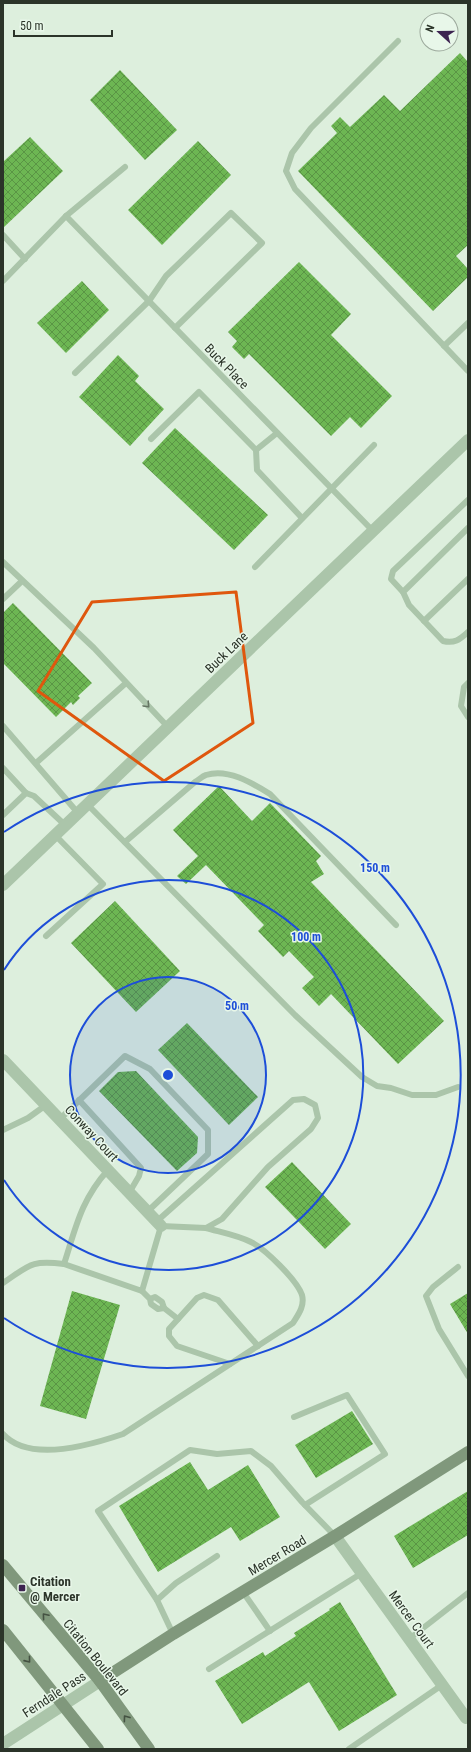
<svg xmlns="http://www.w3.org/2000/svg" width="471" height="1752" viewBox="0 0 471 1752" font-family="'Roboto Condensed',sans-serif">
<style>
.building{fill:url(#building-cross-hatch)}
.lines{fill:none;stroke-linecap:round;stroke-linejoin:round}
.lane{stroke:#abc5aa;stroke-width:6}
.street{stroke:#abc5aa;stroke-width:12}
.secondary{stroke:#80987c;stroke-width:12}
.oneway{stroke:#657563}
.oneway2{stroke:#445242}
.marked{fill:none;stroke:#df570d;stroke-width:3;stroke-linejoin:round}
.ring{fill:none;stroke:#1d4ed8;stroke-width:2}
.poi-dot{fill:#3c2350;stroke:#e8f7e9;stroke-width:1.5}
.labels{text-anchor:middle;stroke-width:3;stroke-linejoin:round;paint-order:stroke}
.street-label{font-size:13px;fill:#2b3429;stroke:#e8f7e9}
.poi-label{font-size:13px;font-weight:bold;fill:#2b3429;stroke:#e8f7e9;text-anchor:start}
.centre{fill:#1d4ed8;stroke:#e8f7e9;stroke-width:2}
.ring-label{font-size:12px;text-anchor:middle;font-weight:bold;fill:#1d4ed8;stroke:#e8f7e9;stroke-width:3;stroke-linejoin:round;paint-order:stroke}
</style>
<defs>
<pattern id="building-cross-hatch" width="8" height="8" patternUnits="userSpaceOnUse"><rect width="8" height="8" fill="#6db653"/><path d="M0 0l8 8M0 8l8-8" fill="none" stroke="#5a9545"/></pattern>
</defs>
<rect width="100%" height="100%" fill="#ddefdd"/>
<g class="building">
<path d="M460 53 468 62V245L456 256 468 269V277L433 311 298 171 337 133 331 126 340 117 350 127 384 95 400 111Z"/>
<path d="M120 70 177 130 145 160 90 100Z"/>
<path d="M30 137 63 171 3 228V162Z"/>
<path d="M198 141 231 175 162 245 128 210Z"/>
<path d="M299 262 351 314 331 335 392 396 361 428 350 417 331 436 249 354 244 359 232 347 237 341 228 332Z"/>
<path d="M82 281 109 310 66 353 37 323Z"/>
<path d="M118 355 139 376 135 381 164 409 130 446 79 397Z"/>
<path d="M175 428 268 515 234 550 142 463Z"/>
<path d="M13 603 92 683 78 696 80 698 73 705 71 702 56 717 3 663V613Z"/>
<path d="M219 786 252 821 270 803 321 856 316 861 324 874 311 882 444 1021 398 1064 331 994 319 1006 302 988 314 977 289 951 283 957 258 931 264 925 206 865 186 884 177 876 198 856 173 830Z"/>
<path d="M115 901 180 971 136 1012 71 943Z"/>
<path d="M187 1023 258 1097 229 1125 158 1050Z"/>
<path d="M136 1071 198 1137 197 1153 177 1171 99 1091 118 1072Z"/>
<path d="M292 1162 351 1224 325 1249 265 1187Z"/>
<path d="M72 1291 120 1305 86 1419 40 1406Z"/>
<path d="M468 1293V1334L450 1304Z"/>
<path d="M352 1411 373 1444 316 1478 295 1445Z"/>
<path d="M190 1462 208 1490 248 1465 280 1517 240 1541 231 1527 158 1572 119 1506Z"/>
<path d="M468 1491V1535L413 1568 394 1536Z"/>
<path d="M340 1602 397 1695 339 1731 309 1682 242 1724 215 1681 263 1652 265 1656 296 1636 294 1633 330 1610 329 1609Z"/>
</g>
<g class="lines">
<g class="lane">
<path d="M398 41 311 128 292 153 286 171 295 189 468 371"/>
<path d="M66 216 373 531"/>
<path d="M3 235 25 259"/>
<path d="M3 281 66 216 125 167"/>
<path d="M444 346 468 323"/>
<path d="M75 373 149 301 166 276 231 213 262 243 175 328"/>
<path d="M151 439 199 392 256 450 257 470 302 518"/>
<path d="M256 450 277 433"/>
<path d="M468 528 403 592 409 605 443 641C455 644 460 639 468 632"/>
<path d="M3 562 94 648 168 727"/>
<path d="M255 567 374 445"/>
<path d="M403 592 391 579 393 571 468 500"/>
<path d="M3 599 22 581"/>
<path d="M424 621 468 579"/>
<path d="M468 683 464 687 461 706 468 717"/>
<path d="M3 726 78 813"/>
<path d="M36 763 126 683"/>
<path d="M3 768 26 793"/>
<path d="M87 804 295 1015 362 1077 377 1086 391 1088 412 1095H436L458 1087"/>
<path d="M3 815 26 793 34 796 65 825"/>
<path d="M125 842 195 782C199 780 202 776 206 775 228 768 252 783 270 794L396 925"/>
<path d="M46 936 103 884 55 835"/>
<path d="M79 1100 141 1168 139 1176 129 1193"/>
<path d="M60 1119 125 1056 150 1069 208 1130V1154L147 1212"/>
<path d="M3 1130 28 1118 46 1105"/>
<path d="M108 1170C81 1200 76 1227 64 1264L142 1291 161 1226 206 1228 222 1219 268 1167 311 1129 318 1118 315 1105 304 1099 293 1100 156 1222"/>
<path d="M458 1267 433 1287 426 1296 439 1329 468 1376"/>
<path d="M3 1283C30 1265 30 1260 64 1264"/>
<path d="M142 1291 150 1299 151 1304 158 1309 164 1308 162 1302 155 1297 150 1299"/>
<path d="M164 1308 178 1319"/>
<path d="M230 1364 177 1346 169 1336V1329L197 1298 204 1295 218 1300 258 1346"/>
<path d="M294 1417 347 1395 385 1454 305 1505"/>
<path d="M3 1434C29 1463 91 1445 123 1434L293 1323C298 1315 305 1306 302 1295 297 1280 264 1248 251 1242 237 1235 220 1232 206 1228"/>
<path d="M243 1592 270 1631"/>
<path d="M157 1600 98 1511 190 1450 217 1454 251 1451 271 1466 302 1502 335 1536"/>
<path d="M173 1634 157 1600 176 1583 217 1556"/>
<path d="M409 1639 468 1593"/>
<path d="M209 1669 362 1573"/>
<path d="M349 1749 442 1685"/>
</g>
<g class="street">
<path d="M3 885 468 440"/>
<path d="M3 1060 161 1226"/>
<path d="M335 1536 466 1718"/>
<path d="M3 1744 100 1681"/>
</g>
<g class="secondary">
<path d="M3 1565 100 1681 149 1749"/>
<path d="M3 1630 98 1749"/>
<path d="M100 1681 173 1634 335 1536 468 1452"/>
</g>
</g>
<defs><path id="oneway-chevron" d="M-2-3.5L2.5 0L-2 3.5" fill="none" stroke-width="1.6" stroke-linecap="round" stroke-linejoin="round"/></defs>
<use class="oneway" href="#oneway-chevron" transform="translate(147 705) rotate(47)"/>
<g class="oneway2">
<use href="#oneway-chevron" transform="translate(45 1616) rotate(-130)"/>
<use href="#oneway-chevron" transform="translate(28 1660) rotate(51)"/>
<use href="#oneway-chevron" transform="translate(126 1718) rotate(-126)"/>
</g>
<path class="marked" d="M236 592 253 723 164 781 38 691 92 602Z"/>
<circle cx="168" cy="1075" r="98" fill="#1d4ed8" fill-opacity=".12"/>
<g class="ring">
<circle cx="168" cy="1075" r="98"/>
<path d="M4 970A195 195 0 1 1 4 1180"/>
<path d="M4 832A293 293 0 1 1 4 1318"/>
</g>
<rect class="poi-dot" x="18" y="1584" width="8" height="8" rx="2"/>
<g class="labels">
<g class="street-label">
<text transform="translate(227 366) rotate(46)" y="5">Buck Place</text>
<text transform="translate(226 652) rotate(-44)" y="5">Buck Lane</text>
<text transform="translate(92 1133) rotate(47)" y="5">Conway Court</text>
<text transform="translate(277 1555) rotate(-31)" y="5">Mercer Road</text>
<text transform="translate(412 1619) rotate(54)" y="5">Mercer Court</text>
<text transform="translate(96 1657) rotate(51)" y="5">Citation Boulevard</text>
<text transform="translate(54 1694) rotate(-33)" y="5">Ferndale Pass</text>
</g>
<g class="poi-label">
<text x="30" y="1586">Citation<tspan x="30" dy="15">@ Mercer</tspan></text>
</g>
</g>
<circle cx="168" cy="1075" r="6" class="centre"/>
<g class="ring-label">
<text x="375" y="872">150 m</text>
<text x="306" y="941">100 m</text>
<text x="237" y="1010">50 m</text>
</g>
<rect width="471" height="1752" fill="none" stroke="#2b3429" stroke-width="8"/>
<g transform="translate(439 32) rotate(291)"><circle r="19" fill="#e8f7e9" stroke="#9ca99c"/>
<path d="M0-3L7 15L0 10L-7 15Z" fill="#3c2350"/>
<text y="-6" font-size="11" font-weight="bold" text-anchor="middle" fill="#2b3429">N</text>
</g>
<path d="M14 30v6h98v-6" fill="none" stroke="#2b3429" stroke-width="2"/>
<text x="20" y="30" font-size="12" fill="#2b3429" stroke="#e8f7e9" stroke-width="3" paint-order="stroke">50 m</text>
</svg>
